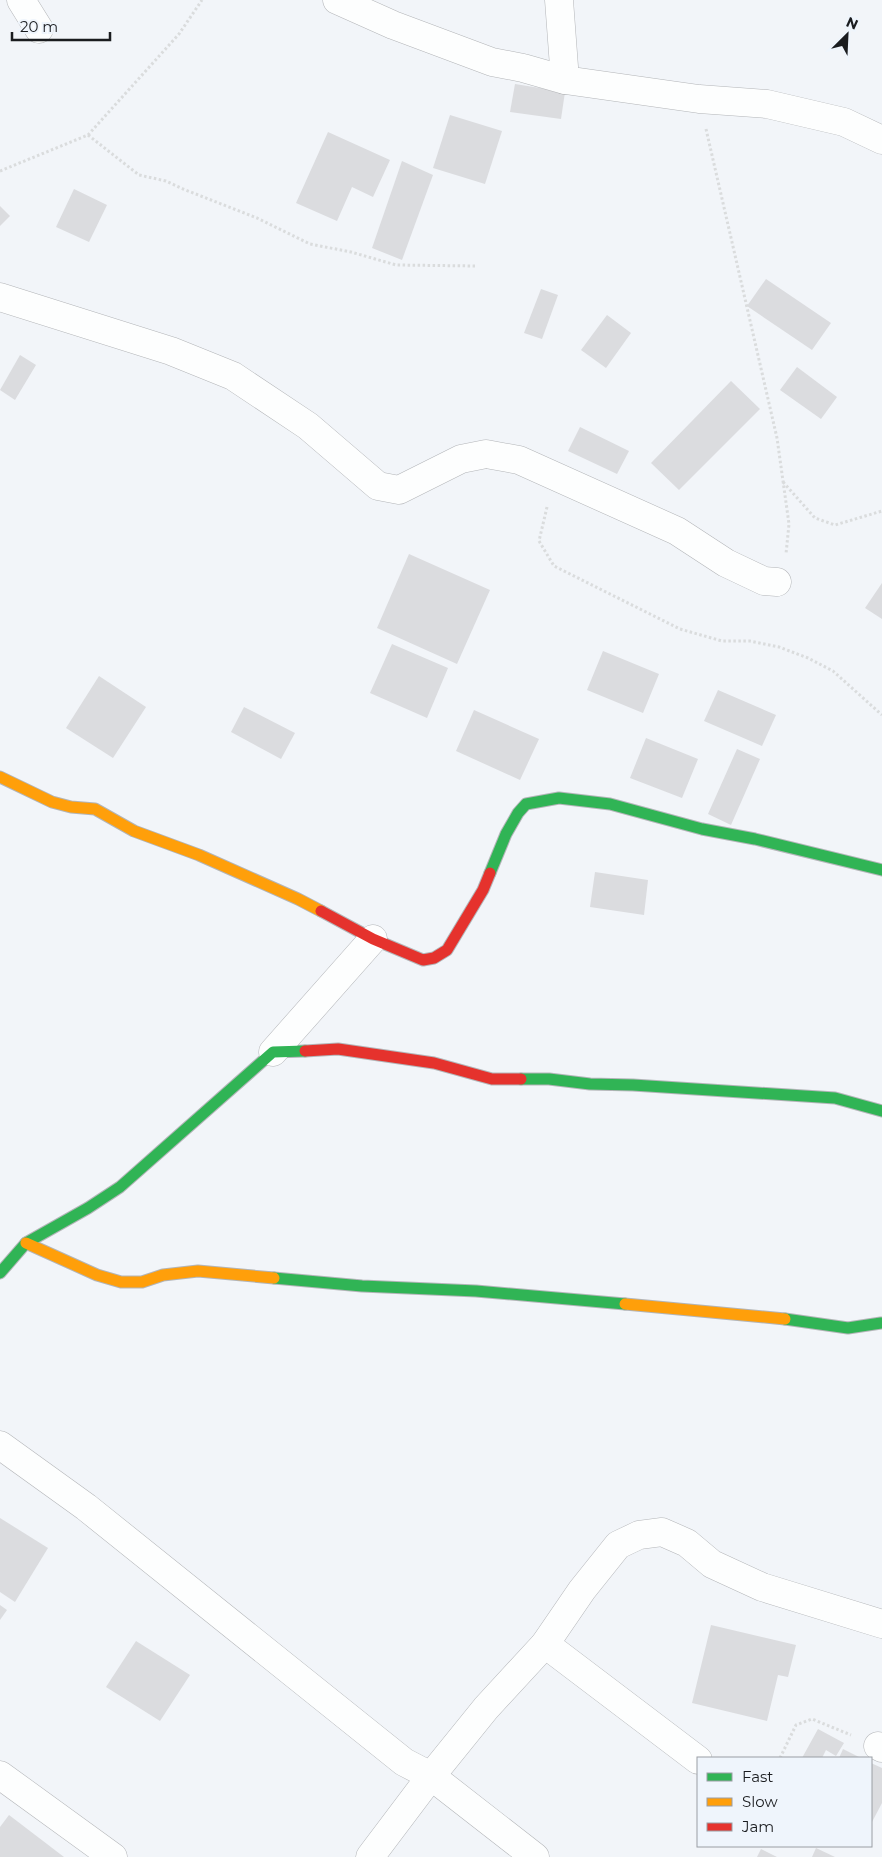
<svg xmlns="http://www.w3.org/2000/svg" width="882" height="1857" viewBox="0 0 882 1857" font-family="Montserrat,sans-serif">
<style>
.building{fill:#dbdcdf}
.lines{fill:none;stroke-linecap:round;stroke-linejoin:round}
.street-casing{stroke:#b3b5b8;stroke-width:29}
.fast-casing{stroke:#b3b5b8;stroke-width:13}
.slow-casing{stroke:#b3b5b8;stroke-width:13}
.jam-casing{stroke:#b3b5b8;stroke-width:13}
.path{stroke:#dadcdd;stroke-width:3;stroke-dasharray:2.5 2.5;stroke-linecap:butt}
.street{stroke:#fdfefe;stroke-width:28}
.fast{stroke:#30b455;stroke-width:11}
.slow{stroke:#ff9f0a;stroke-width:11}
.jam{stroke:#e5322d;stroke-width:11}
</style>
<rect width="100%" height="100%" fill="#f2f5f9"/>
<g class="building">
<path d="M515 84 565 92 561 119 510 112Z"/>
<path d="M450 115 502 131 485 184 433 168Z"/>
<path d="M328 132 390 160 373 197 352 187 337 221 296 203Z"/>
<path d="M402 161 433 175 402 260 372 248Z"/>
<path d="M74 189 107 205 89 242 56 227Z"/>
<path d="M0 206 10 216 0 226Z"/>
<path d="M766 279 831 323 812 350 747 306Z"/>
<path d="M541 289 558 295 542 339 524 333Z"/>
<path d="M607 315 631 333 606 368 581 350Z"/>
<path d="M20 355 36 365 15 400 0 390Z"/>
<path d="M797 367 837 397 821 419 780 390Z"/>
<path d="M731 381 760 409 679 490 651 463Z"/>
<path d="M580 427 629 451 617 474 568 451Z"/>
<path d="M409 554 490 590 457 664 377 628Z"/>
<path d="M882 583V619L865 608Z"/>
<path d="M392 644 448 668 427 718 370 693Z"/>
<path d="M603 651 659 674 643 713 587 690Z"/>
<path d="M99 676 146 707 113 758 66 728Z"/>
<path d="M718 690 776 715 762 746 704 721Z"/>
<path d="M244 707 295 733 281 759 231 732Z"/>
<path d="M474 710 539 739 520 780 456 751Z"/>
<path d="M646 738 698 759 682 798 630 778Z"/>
<path d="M737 749 760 759 731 825 708 814Z"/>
<path d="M595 872 648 880 644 915 590 907Z"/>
<path d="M0 1518 48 1548 15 1602 0 1592Z"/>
<path d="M0 1605 7 1610 0 1620Z"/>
<path d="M711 1625 796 1645 788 1677 778 1675 767 1721 692 1703Z"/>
<path d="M136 1641 190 1675 160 1721 106 1687Z"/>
<path d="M818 1729 844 1743 836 1756 826 1750 822 1758H802Z"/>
<path d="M843 1749 861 1758H839Z"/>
<path d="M871 1763 882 1768V1803L872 1822 871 1821Z"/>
<path d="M9 1815 64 1857H0V1827Z"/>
<path d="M816 1848 835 1857H812Z"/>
<path d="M761 1849 777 1857H757Z"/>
</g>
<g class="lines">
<g class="street-casing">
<g id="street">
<path d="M21 0 39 29"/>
<path d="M337 0 393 25 492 62 523 68 565 80"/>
<path d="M559 0 565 80 699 99 767 104 844 122 882 140"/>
<path d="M0 297 171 351 233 376 308 426 378 486 399 490 461 459 486 454 519 460 677 531 726 563 764 581 777 582"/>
<path d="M273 1052 373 939"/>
<path d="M0 1445 86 1507 404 1762 431 1776 535 1857"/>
<path d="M545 1644 698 1760"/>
<path d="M878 1746 882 1748"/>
<path d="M0 1775 113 1857"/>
<path d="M370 1857 431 1776 486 1708 545 1644 582 1590 618 1545 639 1535 662 1532 687 1543 712 1564 762 1587 882 1624"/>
</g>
</g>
<g class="fast-casing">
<g id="fast">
<path d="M490 873 506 834 518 813 526 804 559 798 610 804 702 829 755 839 882 870"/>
<path d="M521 1079H549L590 1084 633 1085 835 1098 882 1111"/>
<path d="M0 1273 26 1243 88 1208 120 1187 273 1052 305 1051"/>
<path d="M274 1278 362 1286 476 1291 625 1304"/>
<path d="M785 1319 848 1328 881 1323"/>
</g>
</g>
<g class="slow-casing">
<g id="slow">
<path d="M0 777 52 802 71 807 95 809 134 831 199 855 298 899 321 911"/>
<path d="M26 1243 97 1275 121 1282H142L163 1275 198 1271 274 1278"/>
<path d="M625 1304 785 1319"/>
</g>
</g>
<g class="jam-casing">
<g id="jam">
<path d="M321 911 373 939 423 960 434 958 447 950 483 890 490 873"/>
<path d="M305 1051 338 1049 434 1063 492 1079H521"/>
</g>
</g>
<g class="path">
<path d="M706 129 777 438 789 524 786 554"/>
<path d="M88 135 139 175 166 181 183 189 257 218 310 244 351 252 396 265 475 266"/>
<path d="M0 171 88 135 179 34 202 0"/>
<path d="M783 482 815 518 835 525 882 511"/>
<path d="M547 507 539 541 554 566 680 629 722 641H750L779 647 808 658 833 671 882 715"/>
<path d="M780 1758 796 1725 812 1719 851 1735"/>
</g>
<use href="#street" class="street"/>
<use href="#fast" class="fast"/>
<use href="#slow" class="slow"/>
<use href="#jam" class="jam"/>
</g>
<rect x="697" y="1757" width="175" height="90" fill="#eff5fc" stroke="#9a9ea4"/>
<rect x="707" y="1773" width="25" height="8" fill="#30b455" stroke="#9a9ea4"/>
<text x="742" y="1782" font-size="15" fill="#1a1c1f">Fast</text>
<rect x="707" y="1798" width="25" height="8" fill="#ff9f0a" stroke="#9a9ea4"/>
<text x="742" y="1807" font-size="15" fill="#1a1c1f">Slow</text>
<rect x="707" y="1823" width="25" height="8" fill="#e5322d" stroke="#9a9ea4"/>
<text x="742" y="1832" font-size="15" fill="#1a1c1f">Jam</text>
<g transform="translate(847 35) rotate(24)" stroke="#eff5fc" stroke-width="4" paint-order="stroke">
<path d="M0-4L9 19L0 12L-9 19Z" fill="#1a1c1f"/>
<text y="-8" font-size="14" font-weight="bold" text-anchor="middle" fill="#1a1c1f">N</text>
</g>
<path d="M12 32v8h98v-8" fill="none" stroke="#1a1c1f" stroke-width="2.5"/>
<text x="20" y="32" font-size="15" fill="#1a1c1f" stroke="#eff5fc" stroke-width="4" paint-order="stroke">20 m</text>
</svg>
